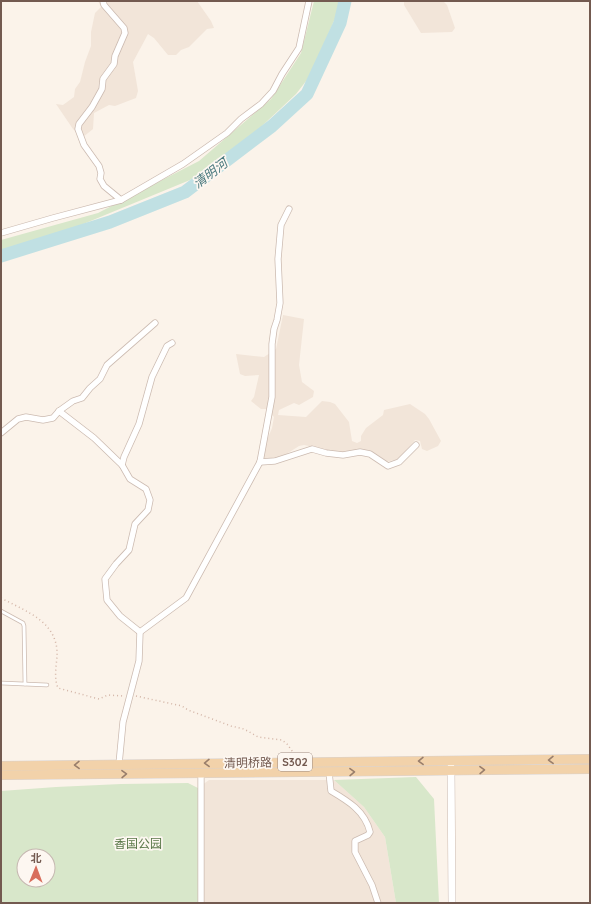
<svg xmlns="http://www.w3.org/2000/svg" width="591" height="904" viewBox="0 0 591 904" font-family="Quicksand,'Noto Sans SC',sans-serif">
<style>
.residential{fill:#f2e5d9}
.green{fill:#d8e7ca;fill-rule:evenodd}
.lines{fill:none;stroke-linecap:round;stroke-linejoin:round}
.river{stroke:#c0e0e3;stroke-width:13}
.service-casing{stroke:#ccbbb1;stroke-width:4.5}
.minor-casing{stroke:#ccbbb1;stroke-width:7}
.tertiary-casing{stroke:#ccbbb1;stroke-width:8}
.primary-casing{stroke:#d8d1ce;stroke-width:10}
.path{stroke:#d3b5a7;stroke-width:1.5;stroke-dasharray:1 3;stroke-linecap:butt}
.service{stroke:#fff;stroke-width:3}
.minor{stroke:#fff;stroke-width:5.5}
.tertiary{stroke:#fff;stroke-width:7}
.primary{stroke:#f2d2aa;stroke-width:9}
.oneway{stroke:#997e6b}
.labels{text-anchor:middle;stroke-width:3.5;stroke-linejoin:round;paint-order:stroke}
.shield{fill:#fdf7f1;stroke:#9c8980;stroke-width:1}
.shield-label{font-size:11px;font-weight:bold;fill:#735a50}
.street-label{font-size:12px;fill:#735a50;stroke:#fdf7f1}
.park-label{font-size:12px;fill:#5a7849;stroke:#fdf7f1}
.water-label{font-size:13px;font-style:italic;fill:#48787d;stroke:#fdf7f1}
</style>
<rect width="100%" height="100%" fill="#fbf3ea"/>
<g class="residential">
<path d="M98 1H197L211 21 214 28 207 29 189 47 181 50 176 55H168L154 38 148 34 133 62 138 91 136 98 115 106 109 105 94 113 93 129 83 137 78 134 73 129 56 104 63 105 74 97 75 89 80 82 85 62 91 46V32L95 13 101 7Z"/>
<path d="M404 1H443L447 5 455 28 452 32 421 33 404 5Z"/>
<path d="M283 315 304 319 299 365 302 382 314 391 313 397 299 405 294 403 279 410 278 415 306 417 322 401 330 402 335 404 349 422 352 441 357 443 361 441V436L366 428 383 415 384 410 410 404 425 414 429 419 441 441 438 446 427 451 422 449 420 441 415 440 399 459 381 463 366 452 346 454 304 445 299 446 277 460 269 461 262 457V452L272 428 274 417 266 409H261L251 401 254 397 259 375 245 376 240 374 236 354 264 357 276 349Z"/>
<path d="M209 780H334L364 807 385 837 396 903H198L199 793 198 788Z"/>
</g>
<g class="green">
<path d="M314 1H340L337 14 310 76 296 94 245 142 190 180 76 227 1 252V240L98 213 199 161 271 99 301 53Z"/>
<path d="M416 777 434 799 439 903H396L385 837 364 807 334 780Z"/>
<path d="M188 783 198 788 199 793 198 903H1V791L56 787 121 784ZM24 856H48V880H24Z"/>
</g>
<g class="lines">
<path class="river" d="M1 256 110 222 185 192 272 126 307 94 340 23 345 1"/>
<g class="service-casing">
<g id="service">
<path d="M1 611 23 623 24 626 25 684"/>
<path d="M1 683 47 685"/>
</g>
</g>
<g class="minor-casing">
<g id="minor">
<path d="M103 1 104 5 124 28 125 33 115 56 114 64 103 79 102 89 92 107 79 124 78 129 84 145 99 166 101 173 100 179 104 186 121 200"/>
<path d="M1 233 53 218 121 200 183 164 227 133 241 119 261 104 273 91 282 74 299 48 309 1"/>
<path d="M59 411 94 438 122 465"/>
<path d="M1 433 18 419 26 417 43 420 53 418 59 411 73 401 82 398 90 388 100 379 107 365 155 323"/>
<path d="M260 462 275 461 312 449 326 453 343 455 360 452 370 454 388 466 399 462 416 445"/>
<path d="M140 632 120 616 107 600 105 579 116 564 129 550 135 524 148 510 150 500 146 489 130 479 122 465 124 457 139 424 152 377 167 346 172 343"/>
<path d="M119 764 123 722 139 661 140 632 186 598 260 462 272 397V344L274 329 277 320 280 303 278 259 281 225 289 209"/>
<path d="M329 772 331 791C348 801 365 811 370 832L368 835 355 841V852L372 885 378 903"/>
<path d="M201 903V773"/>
</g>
</g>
<g class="tertiary-casing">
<path id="tertiary" d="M451 767 452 903"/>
</g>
<g class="primary-casing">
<g id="primary">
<path d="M1 766 590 759"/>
<path d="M1 775 590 769"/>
</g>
</g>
<g class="path">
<path d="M1 2V1"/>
<path d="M1 598C27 612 59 622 57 657 56 667 54 679 58 688L99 699 108 695 124 696"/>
<path d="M136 696 182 706 188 710 231 726 244 729 258 737 282 740 287 744 295 755"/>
</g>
<use href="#service" class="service"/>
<use href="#minor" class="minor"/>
<use href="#tertiary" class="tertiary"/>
<use href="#primary" class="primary"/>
</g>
<defs><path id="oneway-chevron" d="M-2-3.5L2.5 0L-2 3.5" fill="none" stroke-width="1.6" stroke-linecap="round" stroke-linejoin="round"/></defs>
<g class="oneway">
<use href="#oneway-chevron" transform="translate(551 760) rotate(179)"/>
<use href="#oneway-chevron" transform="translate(421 761) rotate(179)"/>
<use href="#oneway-chevron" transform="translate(207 763) rotate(179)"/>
<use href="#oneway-chevron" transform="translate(77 765) rotate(179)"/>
<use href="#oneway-chevron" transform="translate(482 770) rotate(-1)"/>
<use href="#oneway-chevron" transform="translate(352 772) rotate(-1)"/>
<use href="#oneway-chevron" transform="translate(124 774) rotate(-1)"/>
</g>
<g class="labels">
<rect class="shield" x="278" y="753" width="34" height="18" rx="3"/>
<g class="shield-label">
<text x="295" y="766">S302</text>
</g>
<g class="street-label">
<text transform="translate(248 763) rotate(-1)" y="4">清明桥路</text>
</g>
<g class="park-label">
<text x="138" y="848">香国公园</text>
</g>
<g class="water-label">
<text transform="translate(210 173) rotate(-37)" y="5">清明河</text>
</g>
</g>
<rect width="591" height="904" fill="none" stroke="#735a50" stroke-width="4"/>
<g transform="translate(36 868) rotate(1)"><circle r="19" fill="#fdf7f1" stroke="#c6b8b1"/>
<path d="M0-3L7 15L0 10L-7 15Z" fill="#d86e5c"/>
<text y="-6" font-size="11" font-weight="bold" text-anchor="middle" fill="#735a50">北</text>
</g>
</svg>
